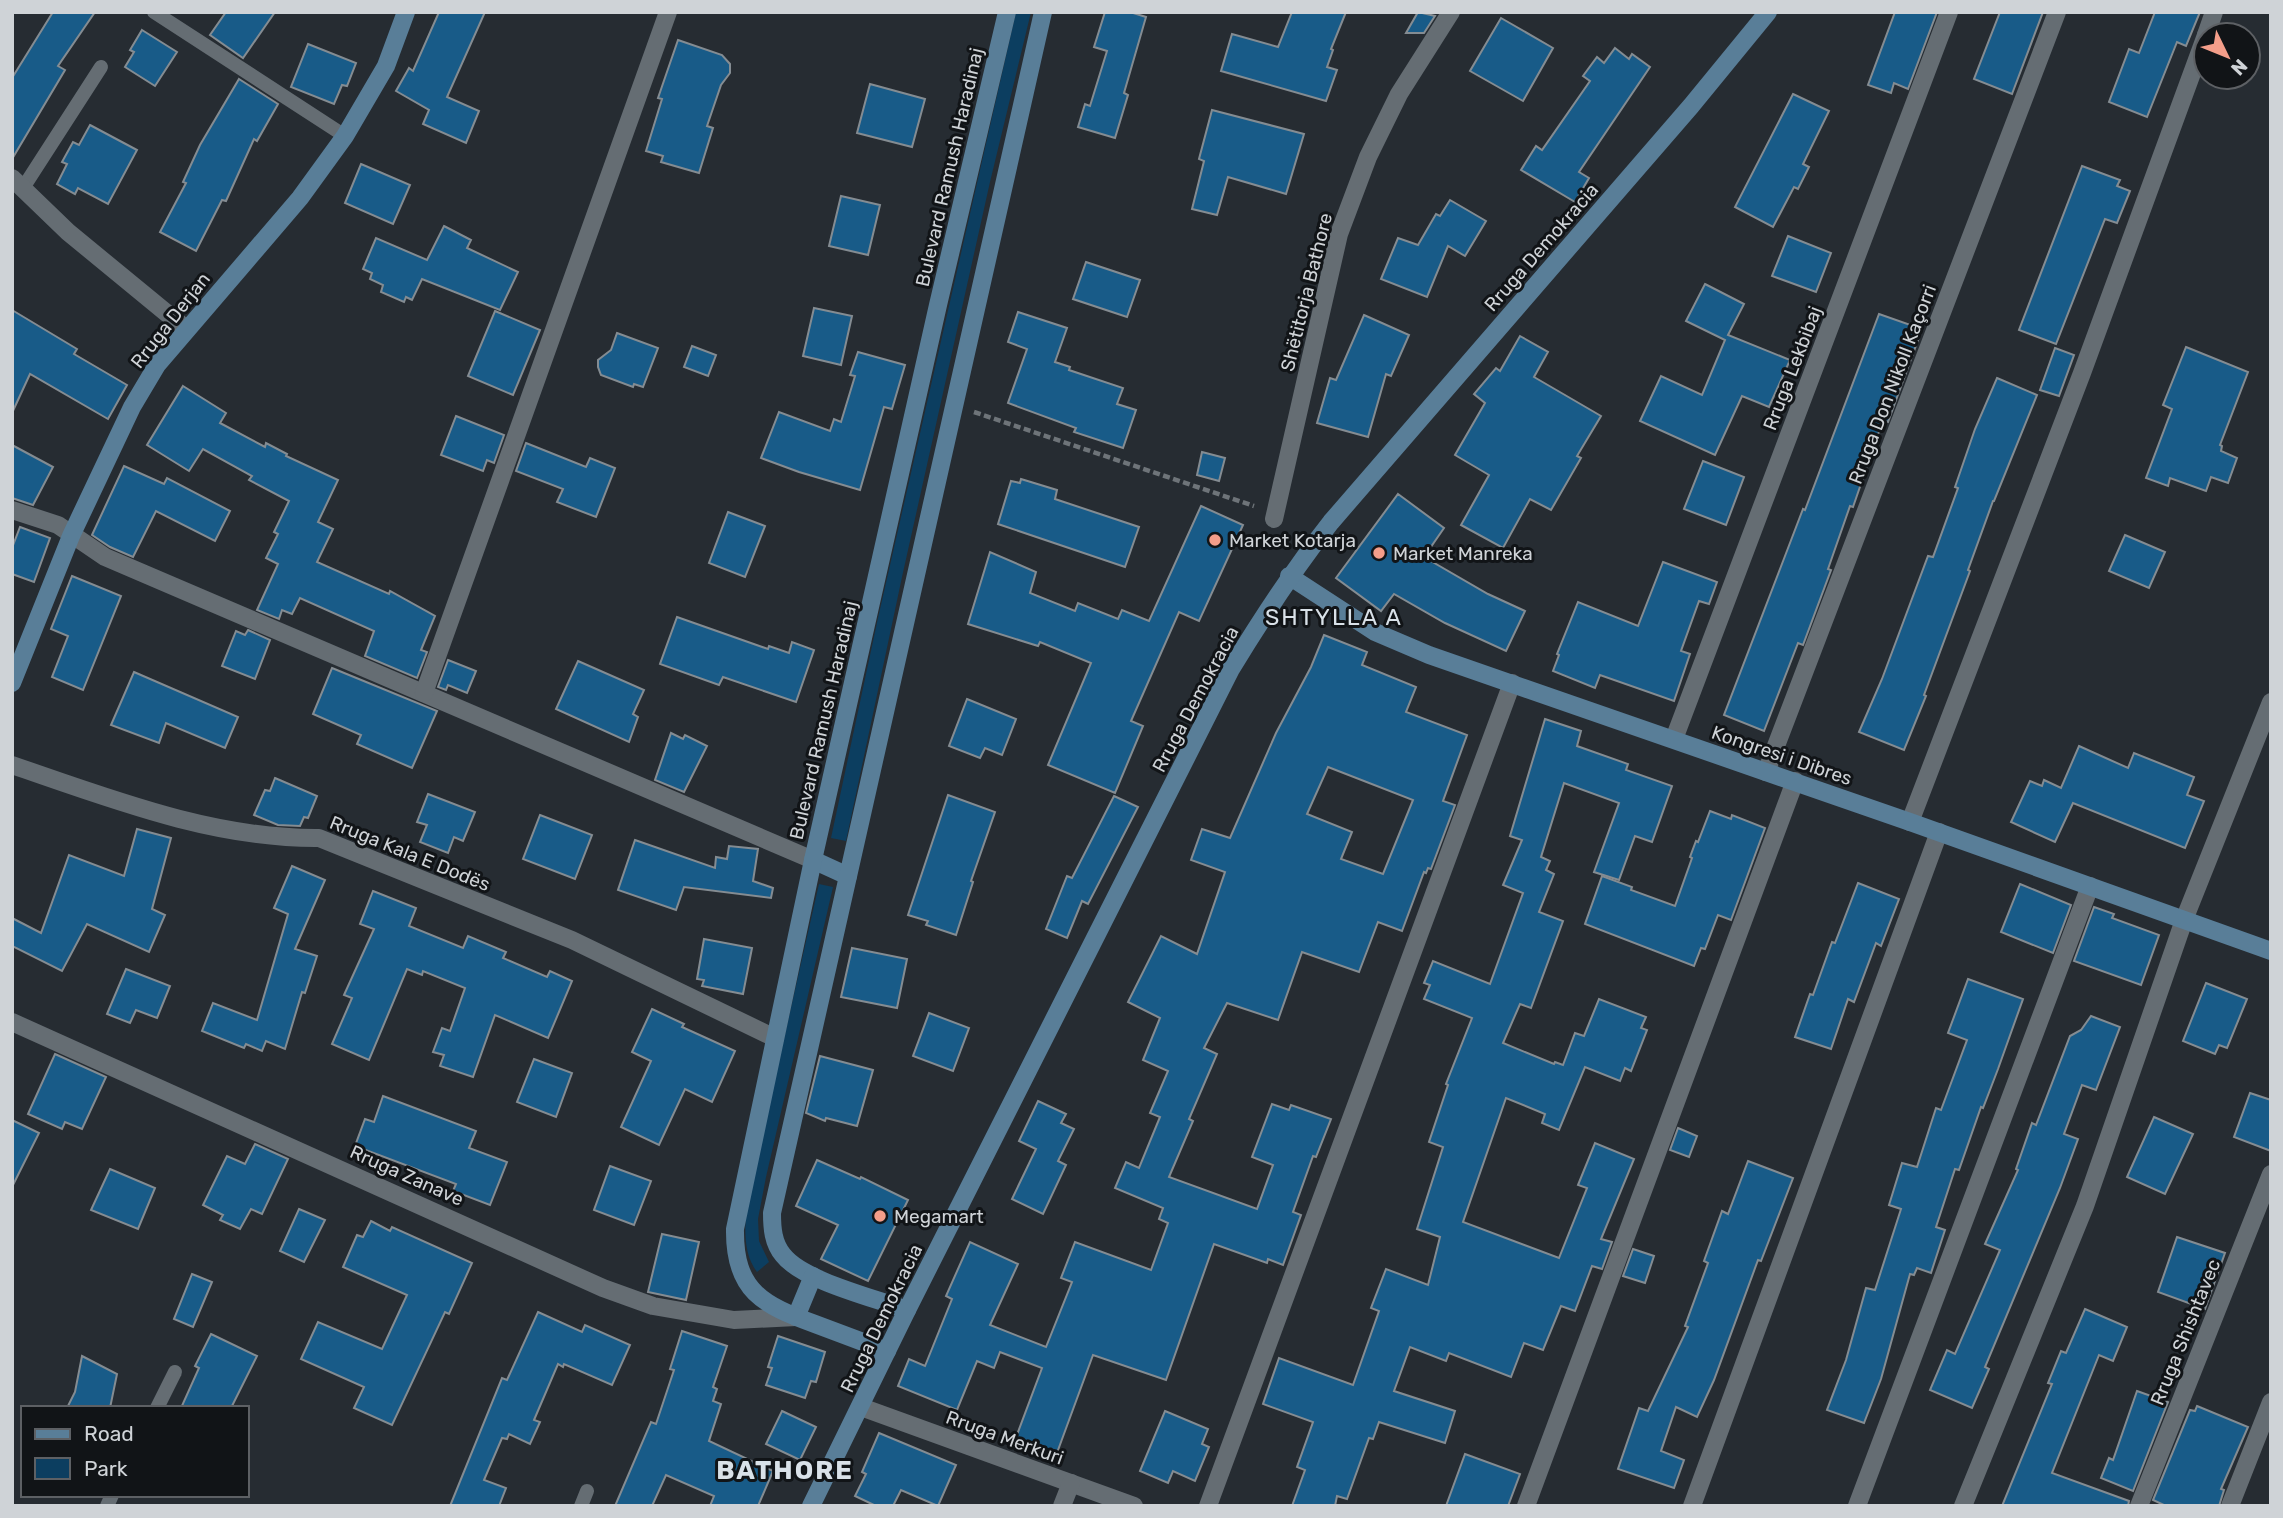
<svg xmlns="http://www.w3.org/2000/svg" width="2283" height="1518" viewBox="0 0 2283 1518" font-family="Rubik,sans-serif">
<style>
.green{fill:#0c3e60}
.building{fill:#185b88;stroke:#848c92;stroke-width:2;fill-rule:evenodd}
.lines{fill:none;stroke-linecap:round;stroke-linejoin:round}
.path{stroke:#6e7479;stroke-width:4.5;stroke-dasharray:7 3.5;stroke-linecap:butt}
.lane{stroke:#656d73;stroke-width:14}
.street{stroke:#656d73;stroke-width:18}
.secondary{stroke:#597e98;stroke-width:18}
.poi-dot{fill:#f49e8a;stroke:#111417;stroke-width:2.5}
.labels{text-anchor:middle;stroke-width:6;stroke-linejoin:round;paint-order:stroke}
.street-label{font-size:19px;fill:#cfd3d7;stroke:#111417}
.poi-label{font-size:19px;fill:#cfd3d7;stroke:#111417;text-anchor:start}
.quarter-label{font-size:23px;letter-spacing:2px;fill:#d9e1e8;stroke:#111417}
.district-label{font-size:26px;font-weight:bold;letter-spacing:2px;fill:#d9e1e8;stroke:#111417}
</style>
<rect width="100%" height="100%" fill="#262c32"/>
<g class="green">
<path d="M1016 12H1031L990 182 902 577 846 841 831 838 878 618Z"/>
<path d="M819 884 833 887 766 1177 758 1219 759 1241 769 1262 757 1272C742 1252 745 1225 747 1202Z"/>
</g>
<g class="building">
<path d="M53 12H95L58 66 65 70 12 159V78Z"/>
<path d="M226 12H275L243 58 210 35Z"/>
<path d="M439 12H485L447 97 479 111 466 143 423 124 429 110 396 91 409 68 413 71Z"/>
<path d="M1105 12H1130L1146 17 1124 93 1128 95 1115 138 1078 127 1085 104 1090 106 1107 51 1094 47Z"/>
<path d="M1292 12H1346L1331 49 1333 50 1327 67 1337 70 1326 101 1221 71 1232 34 1278 47Z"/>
<path d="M1418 12 1435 16 1424 33H1406Z"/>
<path d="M1895 12H1937L1908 89 1894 83 1891 93 1868 85Z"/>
<path d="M2000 12H2043L2012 94 1974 79Z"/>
<path d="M2155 12H2200L2186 46 2177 42 2147 117 2109 102 2129 49 2139 53Z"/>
<path d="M1501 18 1553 48 1523 101 1470 71Z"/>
<path d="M142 30 177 52 155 86 125 67 134 52 130 50Z"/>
<path d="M678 40 722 55 730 64V73L721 85 707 126 713 128 699 173 661 162 663 156 646 151 662 99 658 98Z"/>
<path d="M308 44 356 63 347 86 342 85 334 104 291 87Z"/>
<path d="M1615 48 1629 59 1632 54 1650 67 1579 172 1589 178 1575 202 1521 170 1536 146 1542 150 1590 81 1583 76 1597 57 1604 63Z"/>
<path d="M239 79 278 104 257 141 254 139 226 201 222 200 196 251 160 232 186 183 183 182 200 145Z"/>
<path d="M870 84 925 99 912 147 857 133Z"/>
<path d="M1793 94 1829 111 1803 164 1809 167 1798 189 1794 187 1773 227 1735 207Z"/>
<path d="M1212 110 1304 134 1286 194 1228 177 1217 215 1192 209 1204 161 1199 159Z"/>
<path d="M90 125 137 150 108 204 78 188 75 194 57 184 67 164 62 162 73 142 79 145Z"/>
<path d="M361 164 410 185 393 224 345 203Z"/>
<path d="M2082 166 2120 180 2117 186 2130 191 2117 223 2105 219 2056 344 2019 330Z"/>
<path d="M841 196 880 205 868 255 829 246Z"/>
<path d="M1450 200 1486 221 1465 256 1448 246 1427 297 1381 279 1398 238 1418 245 1436 214 1440 216Z"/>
<path d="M444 226 471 240 467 248 518 272 500 310 422 279 412 300 406 297 404 302 381 292 383 285 370 279 372 273 363 269 376 238 427 260Z"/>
<path d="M1788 236 1831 253 1816 292 1772 276Z"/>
<path d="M1086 262 1140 280 1127 317 1073 299Z"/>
<path d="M1705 284 1744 304 1728 335 1790 360 1769 407 1742 396 1715 455 1640 421 1661 376 1702 395 1725 340 1686 321Z"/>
<path d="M814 308 852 316 841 365 803 356Z"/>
<path d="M12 310 77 349 74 354 127 385 108 419 30 374 12 413Z"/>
<path d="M495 311 540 330 513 395 468 376Z"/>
<path d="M1018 312 1067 328 1055 362 1070 367 1069 370 1123 388 1117 404 1136 410 1123 448 1074 432 1076 428 1008 403 1027 349 1008 342Z"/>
<path d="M1879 314 1922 329 1888 422 1883 420 1853 507 1850 506 1828 569 1831 570 1803 645 1798 643 1764 731 1724 715 1785 556 1803 509 1805 510Z"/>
<path d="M1364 315 1409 335 1391 376 1386 374 1368 437 1317 423 1330 378 1336 380Z"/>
<path d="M617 333 658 348 643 387 634 384 633 387 601 375 598 367V360L611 350Z"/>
<path d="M1520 336 1548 352 1534 377 1601 416 1577 456 1581 458 1551 510 1530 499 1503 548 1461 525 1489 475 1455 455 1485 403 1474 394 1496 368 1500 371Z"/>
<path d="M692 346 716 355 708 376 684 367Z"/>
<path d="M2186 347 2248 372 2220 445 2222 446 2221 451 2237 458 2228 483 2211 477 2206 491 2170 478 2168 486 2146 478 2172 409 2163 405Z"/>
<path d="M2055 348 2074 355 2059 396 2040 390Z"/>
<path d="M858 352 905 365 892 409 884 407 860 490 799 472 761 458 779 412 830 431 834 419 841 422 855 376 850 375Z"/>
<path d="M1997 378 2037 395 1994 501H1993L1968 570 1970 571 1924 695 1926 696 1904 750 1859 732 1882 679 1928 556 1933 557 1958 488 1955 487 1975 429Z"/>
<path d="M183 386 226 413 220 423 265 447 266 443 287 454 286 456 338 480 318 522 333 529 317 562 389 594 390 591 435 616 421 650 427 652 417 678 365 656 374 631 300 598 292 614 282 610 279 619 257 610 278 564 266 558 278 534 274 532 289 501 249 480 252 476 203 449 189 471 147 445Z"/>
<path d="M456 416 504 435 494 463 487 460 483 471 441 455Z"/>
<path d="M526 443 586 467 590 458 615 468 596 517 557 502 563 489 516 471Z"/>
<path d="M12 445 53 467 33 505 12 498Z"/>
<path d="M1202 452 1225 458 1219 481 1197 475Z"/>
<path d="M1703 461 1744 477 1726 525 1684 509Z"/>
<path d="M124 466 164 484 167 478 230 511 215 541 156 511 133 557 110 547 92 535Z"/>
<path d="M1021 479 1057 490 1055 499 1139 527 1125 567 998 524 1011 481 1020 483Z"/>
<path d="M1398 494 1444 528 1424 557 1488 594 1525 611 1506 651 1445 623 1394 594 1381 611 1336 578Z"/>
<path d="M1201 506 1243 525 1199 621 1179 612 1131 721 1143 726 1115 793 1048 765 1091 663 1040 642 1038 646 968 624 990 552 1036 572 1030 593 1075 611 1078 603 1118 619 1122 610 1149 621Z"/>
<path d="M728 512 765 526 745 577 709 563Z"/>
<path d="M20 527 50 538 34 582 12 574V548Z"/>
<path d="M2125 535 2165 552 2149 588 2109 571Z"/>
<path d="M1663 562 1717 582 1709 604 1699 601 1681 651 1690 654 1674 701 1600 675 1595 688 1553 671 1559 655 1557 654 1578 602 1638 626Z"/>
<path d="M72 576 121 596 83 690 52 677 68 636 51 629Z"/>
<path d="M677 617 768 649 769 646 789 653 792 642 814 650 796 702 723 677 719 685 660 664Z"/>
<path d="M248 630 270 640 255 679 222 666 236 631 245 635Z"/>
<path d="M1324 635 1367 652 1362 665 1416 687 1406 712 1467 735 1443 801 1455 805 1431 869 1428 868 1426 873 1424 872 1402 931 1378 922 1359 972 1302 952 1278 1020 1227 1003 1204 1048 1217 1054 1189 1119 1193 1121 1169 1177 1257 1209 1273 1165 1252 1157 1272 1104 1289 1110 1291 1105 1331 1119 1316 1157 1313 1156 1293 1212 1301 1215 1283 1265 1268 1259 1267 1263 1214 1244 1166 1380 1093 1355 1054 1461 1025 1450 1027 1444 1015 1440 1042 1368 1000 1352 994 1368 977 1361 957 1410 898 1386 909 1359 925 1366 952 1299 946 1296 970 1242 1018 1264 990 1325 1046 1347 1072 1282 1061 1278 1075 1242 1151 1270 1168 1223 1159 1219 1163 1208 1115 1188 1126 1162 1139 1168 1160 1117 1150 1113 1168 1071 1143 1060 1160 1018 1128 1002 1161 936 1197 954 1225 872 1191 860 1202 829 1230 838 1276 733 1311 667ZM1328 767 1413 800 1383 874 1341 859 1352 832 1307 814Z"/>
<path d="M448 660 476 671 467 693 448 685 446 690 438 687Z"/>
<path d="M578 661 644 690 633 714 638 717 629 742 556 709Z"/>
<path d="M332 668 437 711 412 768 357 744 361 735 313 714Z"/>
<path d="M134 672 238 717 225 748 166 723 159 743 111 725Z"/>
<path d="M967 699 1016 719 1002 755 985 748 980 758 949 746Z"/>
<path d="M1545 719 1581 731 1577 746 1628 764 1626 770 1672 786 1652 842 1635 836 1619 880 1594 872 1619 803 1564 783 1541 857 1550 861 1546 870 1554 874 1539 912 1563 921 1531 1008 1520 1004 1503 1043 1554 1064 1555 1062 1563 1065 1575 1033 1584 1036 1599 999 1646 1017 1641 1028 1647 1030 1631 1071 1625 1068 1620 1081 1585 1067 1559 1130 1542 1123 1545 1114 1506 1098 1463 1222 1559 1258 1587 1188 1578 1185 1595 1143 1634 1159 1601 1239 1612 1242 1602 1269 1592 1266 1575 1311 1561 1306 1543 1350 1524 1343 1511 1377 1449 1353 1446 1361 1410 1347 1394 1391 1455 1411 1445 1443 1379 1422 1373 1439 1369 1438 1347 1499 1337 1496 1335 1506H1292L1305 1470 1297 1467 1313 1422 1263 1404 1279 1358 1353 1385 1379 1311 1371 1308 1386 1269 1428 1285 1440 1237 1417 1229 1443 1147 1429 1142 1448 1085 1446 1084 1472 1018 1424 999 1430 985 1424 983 1433 961 1490 984 1523 893 1503 885 1522 840 1510 836Z"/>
<path d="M671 733 683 739 685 735 707 746 684 792 655 780Z"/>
<path d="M2079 746 2128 768 2134 753 2194 777 2187 795 2204 801 2185 848 2073 803 2055 842 2011 822 2030 781 2042 786 2044 780 2061 788Z"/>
<path d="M275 778 317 796 308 818 304 817 300 826 278 825 254 815 265 790 270 791Z"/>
<path d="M428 794 475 812 463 841 454 837 448 853 420 842 427 825 417 822Z"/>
<path d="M948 795 995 812 971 881 973 882 956 935 926 925 928 921 908 915Z"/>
<path d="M1114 796 1138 807 1088 904 1082 901 1067 938 1046 929 1067 876 1072 878Z"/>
<path d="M1710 811 1731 819 1732 815 1765 828 1731 920 1718 915 1705 949 1701 948 1694 966 1585 924 1602 876 1632 887 1631 890 1675 906 1692 858 1690 857 1696 841 1698 842Z"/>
<path d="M540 815 592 835 575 879 523 859Z"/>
<path d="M137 829 171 838 152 909 165 915 149 952 87 924 62 971 12 946V918L41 933 69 855 124 876Z"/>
<path d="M635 840 715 868 716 857 727 859 729 846 758 849 753 881 773 888 771 898 684 887 676 910 618 890Z"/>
<path d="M292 866 325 880 295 949 317 956 305 993 302 992 285 1049 266 1041 262 1051 246 1044 244 1048 202 1031 213 1003 257 1020 288 914 274 908Z"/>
<path d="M1858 883 1899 899 1881 946 1876 943 1854 1002 1848 999 1831 1049 1795 1037 1810 994 1813 995 1832 942 1835 943Z"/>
<path d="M2020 884 2071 905 2053 953 2001 932Z"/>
<path d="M373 891 416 908 409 926 463 948 468 936 506 952 503 958 547 977 550 971 572 981 548 1038 495 1015 473 1077 440 1066 444 1055 433 1052 442 1028 450 1031 465 988 423 971 422 975 407 969 369 1060 332 1044 352 998 344 995 374 929 360 924Z"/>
<path d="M2094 907 2114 914 2112 918 2159 935 2141 985 2074 961Z"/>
<path d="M704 939 752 948 743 994 702 986 704 980 697 979Z"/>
<path d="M852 948 907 959 897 1008 841 997Z"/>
<path d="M126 969 170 986 157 1018 136 1010 130 1023 107 1014Z"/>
<path d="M1968 979 2023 999 1998 1069 1983 1108 1981 1107 1959 1170 1955 1169 1936 1227 1945 1230 1931 1273 1917 1268 1914 1275 1910 1274 1881 1379 1864 1423 1827 1410 1846 1360 1866 1288 1875 1290 1901 1209 1889 1205 1902 1163 1917 1167 1936 1108 1941 1110 1967 1040 1948 1033Z"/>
<path d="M2206 983 2247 999 2227 1048 2219 1045 2215 1054 2183 1041Z"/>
<path d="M652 1009 684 1024 682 1027 735 1051 712 1102 685 1089 659 1145 621 1127 651 1061 632 1052Z"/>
<path d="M929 1013 969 1028 953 1071 913 1056Z"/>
<path d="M2091 1016 2120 1027 2096 1090 2082 1085 2064 1134 2078 1139 2060 1188 1985 1367 1989 1369 1972 1408 1930 1390 1947 1350 1955 1354 2000 1250 1985 1244 2018 1170 2016 1169 2032 1123 2036 1125 2070 1036 2081 1030Z"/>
<path d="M55 1054 106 1077 82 1129 65 1122 62 1129 28 1114Z"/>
<path d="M820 1056 873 1070 857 1126 826 1118 825 1121 806 1113Z"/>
<path d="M534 1059 572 1073 556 1117 517 1102Z"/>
<path d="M2250 1093 2271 1100V1151L2234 1137Z"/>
<path d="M383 1096 476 1131 469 1148 507 1162 490 1205 453 1191 456 1184 355 1146 365 1119 374 1122Z"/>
<path d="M1038 1101 1066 1114 1061 1123 1074 1129 1058 1161 1066 1165 1043 1214 1012 1199 1036 1149 1019 1141Z"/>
<path d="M2154 1117 2193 1134 2165 1194 2127 1177Z"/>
<path d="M12 1120 39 1133 12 1187Z"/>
<path d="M1678 1128 1697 1136 1689 1157 1670 1150Z"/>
<path d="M255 1144 288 1159 262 1214 251 1209 240 1229 220 1220 223 1215 203 1205 227 1156 245 1164Z"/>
<path d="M817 1160 860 1179 861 1177 908 1200 868 1281 821 1259 838 1225 796 1206Z"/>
<path d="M1748 1161 1793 1178 1761 1261 1758 1260 1714 1380 1697 1417 1676 1407 1661 1451 1684 1460 1674 1488 1618 1469 1639 1408 1648 1411 1688 1327 1685 1326 1708 1263 1704 1261 1722 1211 1728 1214Z"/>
<path d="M610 1166 651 1181 634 1225 594 1210Z"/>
<path d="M110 1169 155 1188 138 1229 91 1210Z"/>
<path d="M299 1209 325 1220 304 1262 280 1251Z"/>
<path d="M371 1221 390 1231 392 1227 472 1263 449 1314 445 1312 392 1425 354 1408 364 1387 301 1359 318 1322 382 1349 407 1295 343 1267 357 1235 363 1237Z"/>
<path d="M662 1234 699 1242 686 1300 648 1292Z"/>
<path d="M2177 1237 2225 1253 2205 1309 2158 1292Z"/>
<path d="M1633 1249 1654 1256 1645 1283 1623 1276Z"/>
<path d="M192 1274 212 1282 193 1327 174 1319Z"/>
<path d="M2085 1309 2127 1327 2113 1361 2099 1355 2052 1473 2129 1501 2128 1506H2002L2052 1384 2048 1383 2061 1351 2066 1353Z"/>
<path d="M538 1312 582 1332 585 1325 630 1345 612 1385 564 1364 563 1367 558 1364 534 1420 540 1422 530 1444 509 1434 507 1439 502 1438 484 1480 506 1488 499 1506H450L502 1378 507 1380Z"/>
<path d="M682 1331 727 1346 713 1387 717 1389 713 1401 721 1404 709 1441 773 1471 758 1506H710L714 1496 666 1475 652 1506H615L651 1422 656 1424 674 1370 670 1369Z"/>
<path d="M211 1334 257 1356 231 1408H181L199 1368 195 1366Z"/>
<path d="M778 1336 825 1352 816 1382 811 1381 805 1398 766 1385 772 1368 768 1367Z"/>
<path d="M82 1356 117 1374 110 1408H67L75 1392Z"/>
<path d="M2137 1391 2168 1402 2133 1491 2101 1478 2109 1458 2113 1460Z"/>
<path d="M2197 1406 2248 1427 2221 1489 2224 1490 2219 1506H2166L2153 1500 2190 1410 2195 1411Z"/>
<path d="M782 1411 816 1427 800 1460 766 1444Z"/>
<path d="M1165 1411 1208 1429 1202 1444 1209 1447 1195 1481 1173 1471 1168 1483 1140 1471Z"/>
<path d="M879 1433 956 1465 938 1506 901 1490 893 1506H876L855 1496 866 1474 862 1472Z"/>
<path d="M1465 1454 1520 1474 1508 1506H1446Z"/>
</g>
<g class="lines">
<path class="path" d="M974 412 1254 506"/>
<g class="lane">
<path d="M154 12 345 136"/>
<path d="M23 188 101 67"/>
<path d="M157 1408 175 1372"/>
<path d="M107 1506 112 1495"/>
<path d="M581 1506 587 1491"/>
</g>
<g class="street">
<path d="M2206 35 2214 12"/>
<path d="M12 178 68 232 186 329"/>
<path d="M12 510 58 525 105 557 813 860"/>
<path d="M1274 519 1339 234 1368 157 1399 94 1451 12"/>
<path d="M424 693 668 12"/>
<path d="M1674 739 1949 12"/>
<path d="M12 765C111 799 214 839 319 838L572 940 775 1038"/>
<path d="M1766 772 2057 12"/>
<path d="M1910 822 2082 373 2206 35"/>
<path d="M12 1022 603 1288 653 1306 734 1320 796 1317"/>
<path d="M861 1407 1134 1506"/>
<path d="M1062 1506 1071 1483"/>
<path d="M1208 1506 1512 683"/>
<path d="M1526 1506 1795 781"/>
<path d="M1692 1506 1939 832"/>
<path d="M1857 1506 2090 886"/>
<path d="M1963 1506 2085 1206 2184 920 2271 702"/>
<path d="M2139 1506 2271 1174"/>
<path d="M2230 1506 2271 1402"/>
</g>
<g class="secondary">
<path d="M1289 576 1375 632 1429 655 1910 822 2271 951"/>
<path d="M12 683 71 536 132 407 157 365 300 198 345 136 386 66 406 12"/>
<path d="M813 860 848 876"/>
<path d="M907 1310C875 1298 803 1281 783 1255 773 1243 772 1228 772 1213L1043 12"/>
<path d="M796 1317 813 1276"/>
<path d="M887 1351C863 1342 839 1333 815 1324 763 1305 734 1291 735 1229L813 860 938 305 1007 12"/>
<path d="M811 1506 907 1310 1231 669C1262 618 1294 569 1331 522L1691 106 1768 12"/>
</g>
</g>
<g class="poi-dot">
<circle cx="1215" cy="540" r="7"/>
<circle cx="1379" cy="553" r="7"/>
<circle cx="880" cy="1216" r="7"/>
</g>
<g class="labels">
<g class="street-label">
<text transform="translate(949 167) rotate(-77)" y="7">Bulevard Ramush Haradinaj</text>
<text transform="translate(1541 247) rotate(-49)" y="7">Rruga Demokracia</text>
<text transform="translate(1306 292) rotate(-76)" y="7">Shëtitorja Bathore</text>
<text transform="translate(170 320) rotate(-52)" y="7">Rruga Derjan</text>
<text transform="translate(1792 368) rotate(-69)" y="7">Rruga Lekbibaj</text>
<text transform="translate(1892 384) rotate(-69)" y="7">Rruga Don Nikoll Kaçorri</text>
<text transform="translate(1195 699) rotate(-62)" y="7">Rruga Demokracia</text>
<text transform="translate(823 720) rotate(-77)" y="7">Bulevard Ramush Haradinaj</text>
<text transform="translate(1782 755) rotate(19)" y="7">Kongresi i Dibres</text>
<text transform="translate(410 853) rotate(22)" y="7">Rruga Kala E Dodës</text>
<text transform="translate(407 1175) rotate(24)" y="7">Rruga Zanave</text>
<text transform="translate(881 1318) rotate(-64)" y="7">Rruga Demokracia</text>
<text transform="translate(2185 1332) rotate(-68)" y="7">Rruga Shishtavec</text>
<text transform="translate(1005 1437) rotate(20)" y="7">Rruga Merkuri</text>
</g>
<g class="poi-label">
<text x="1229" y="547">Market Kotarja</text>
<text x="1393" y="560">Market Manreka</text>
<text x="894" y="1223">Megamart</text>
</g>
<g class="quarter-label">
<text x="1334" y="625">SHTYLLA A</text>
</g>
<g class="district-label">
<text x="785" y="1479">BATHORE</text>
</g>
</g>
<rect width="2283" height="1518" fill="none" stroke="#cfd3d7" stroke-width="28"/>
<rect x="21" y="1406" width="228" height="91" fill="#111417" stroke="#5d6064" stroke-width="2"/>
<rect x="35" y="1429" width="35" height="10" fill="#597e98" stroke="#5d6064" stroke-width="2"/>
<text x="84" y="1441" font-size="21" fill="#cfd3d7">Road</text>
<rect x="35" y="1458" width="35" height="21" fill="#0c3e60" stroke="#5d6064" stroke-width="2"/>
<text x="84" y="1476" font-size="21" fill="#cfd3d7">Park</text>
<g transform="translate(2227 56) rotate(133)"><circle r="33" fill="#111417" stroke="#5d6064" stroke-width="2"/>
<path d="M0-5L12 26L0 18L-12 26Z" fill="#f49e8a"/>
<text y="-10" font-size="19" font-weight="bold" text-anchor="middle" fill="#cfd3d7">N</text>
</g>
</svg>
